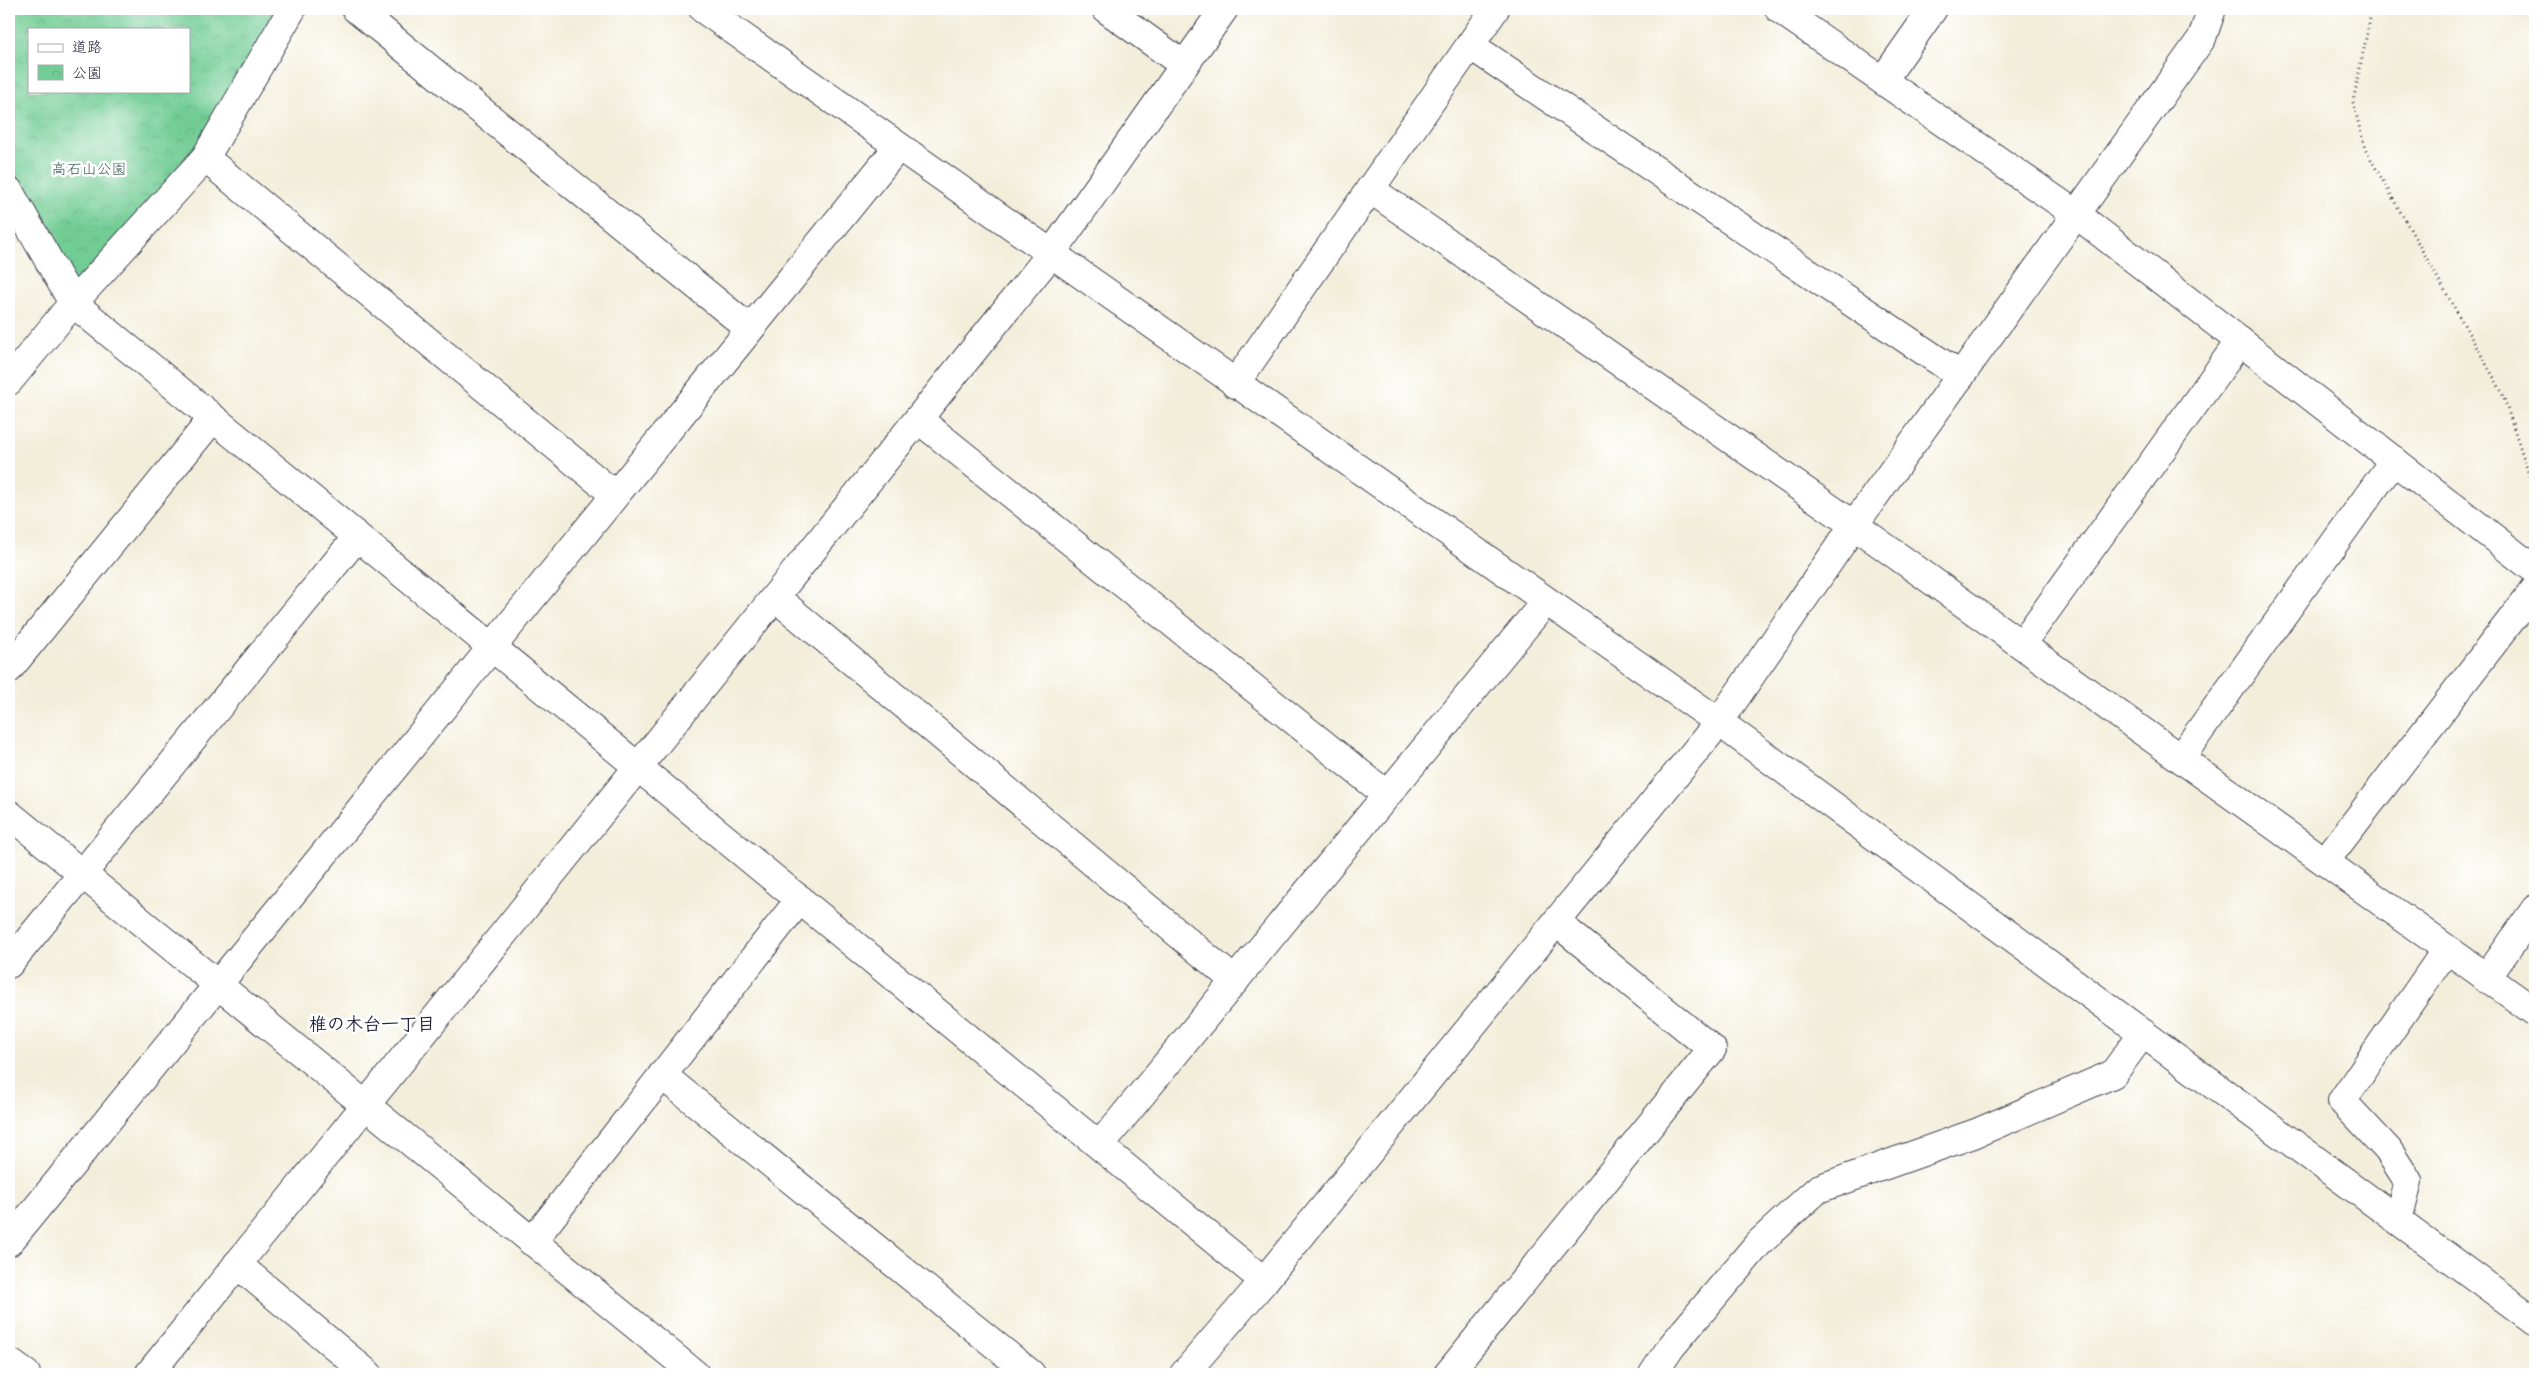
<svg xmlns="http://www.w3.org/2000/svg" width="2544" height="1383" viewBox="0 0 2544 1383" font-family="Mali,'Klee One',sans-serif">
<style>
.park{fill:url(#park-crowns);stroke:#4a7868;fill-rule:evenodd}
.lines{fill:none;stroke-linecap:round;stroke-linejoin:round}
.minor-casing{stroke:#414153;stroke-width:30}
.path{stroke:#414153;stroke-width:3;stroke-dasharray:1 4;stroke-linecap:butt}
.minor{stroke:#fff;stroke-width:28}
.labels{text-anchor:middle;stroke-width:5;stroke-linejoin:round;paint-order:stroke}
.park-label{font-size:15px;fill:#3e5e5a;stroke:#fff}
.quarter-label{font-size:18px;font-weight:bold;fill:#22223b;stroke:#fff}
</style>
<defs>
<pattern id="park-crowns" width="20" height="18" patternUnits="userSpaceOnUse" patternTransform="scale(1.25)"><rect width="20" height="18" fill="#72cd94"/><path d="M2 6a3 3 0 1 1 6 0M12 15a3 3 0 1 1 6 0" fill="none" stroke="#62b080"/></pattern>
</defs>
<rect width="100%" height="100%" fill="#fff"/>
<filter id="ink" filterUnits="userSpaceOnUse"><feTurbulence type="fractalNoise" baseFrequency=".02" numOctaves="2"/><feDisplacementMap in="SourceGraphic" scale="10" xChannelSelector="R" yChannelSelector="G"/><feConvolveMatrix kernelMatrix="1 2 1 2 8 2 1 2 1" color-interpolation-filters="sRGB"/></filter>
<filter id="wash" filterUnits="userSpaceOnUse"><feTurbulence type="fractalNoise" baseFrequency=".0096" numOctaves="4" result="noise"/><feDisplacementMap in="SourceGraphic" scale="20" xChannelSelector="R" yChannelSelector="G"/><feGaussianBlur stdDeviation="1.12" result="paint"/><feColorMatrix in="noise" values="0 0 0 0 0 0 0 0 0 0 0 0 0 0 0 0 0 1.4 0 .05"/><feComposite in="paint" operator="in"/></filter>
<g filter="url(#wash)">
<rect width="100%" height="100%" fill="#f3eeda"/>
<path class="park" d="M9 9H291L205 158 73 303 9 184ZM29 29H189V91H29Z"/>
</g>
<g filter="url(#ink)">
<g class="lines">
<g class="minor-casing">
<g id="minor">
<path d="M356 9 750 329"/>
<path d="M703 9 1719 722 2535 1321"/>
<path d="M1106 9 1184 65"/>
<path d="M1779 9 2076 214 2535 570"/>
<path d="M1470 45 1961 376"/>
<path d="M1883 80 1933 9"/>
<path d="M205 158 615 495"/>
<path d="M1370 189 1854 525 2535 1012"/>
<path d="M9 191 73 303 1264 1281"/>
<path d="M9 381 73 303 205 158 292 9"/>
<path d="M1235 384 1495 9"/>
<path d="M918 419 1387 795"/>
<path d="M775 597 1235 981"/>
<path d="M2022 644 2240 341"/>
<path d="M9 669 213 418"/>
<path d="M2181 757 2394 460"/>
<path d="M9 814 695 1374"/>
<path d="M2326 860 2535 589"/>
<path d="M9 964 357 537"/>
<path d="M2486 979 2535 909"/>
<path d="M662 1075 1031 1374"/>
<path d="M1100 1145 1546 601"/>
<path d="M2398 1220 2408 1181 2388 1150 2342 1101 2446 950"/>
<path d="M9 1242 898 147"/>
<path d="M532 1242 800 899"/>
<path d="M237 1264 368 1374"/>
<path d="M9 1362 26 1374"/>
<path d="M149 1374 1051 254 1224 9"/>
<path d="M1184 1374 1264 1281 1719 722 1854 525 2202 38 2212 9"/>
<path d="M1448 1374 1712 1049 1556 922"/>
<path d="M1653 1374 1671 1347 1759 1243 1818 1189 1976 1133 2113 1074 2143 1033"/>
</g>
</g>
<path class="path" d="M2372 9 2353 102 2365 149 2502 392 2535 493"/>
<use href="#minor" class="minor"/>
</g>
</g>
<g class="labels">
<g class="park-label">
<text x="89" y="174">高石山公園</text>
</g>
<g class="quarter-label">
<text x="372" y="1030">椎の木台一丁目</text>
</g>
</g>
<rect width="2544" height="1383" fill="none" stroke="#fff" stroke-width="30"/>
<rect x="28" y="28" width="162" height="65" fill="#ffffff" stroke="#a7a7b1"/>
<rect x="38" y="44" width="25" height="8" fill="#ffffff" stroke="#a7a7b1"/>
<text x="72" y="52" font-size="15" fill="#22223b">道路</text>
<rect x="38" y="65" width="25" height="15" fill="url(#park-crowns)" stroke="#a7a7b1"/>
<text x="72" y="78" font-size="15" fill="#22223b">公園</text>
</svg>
